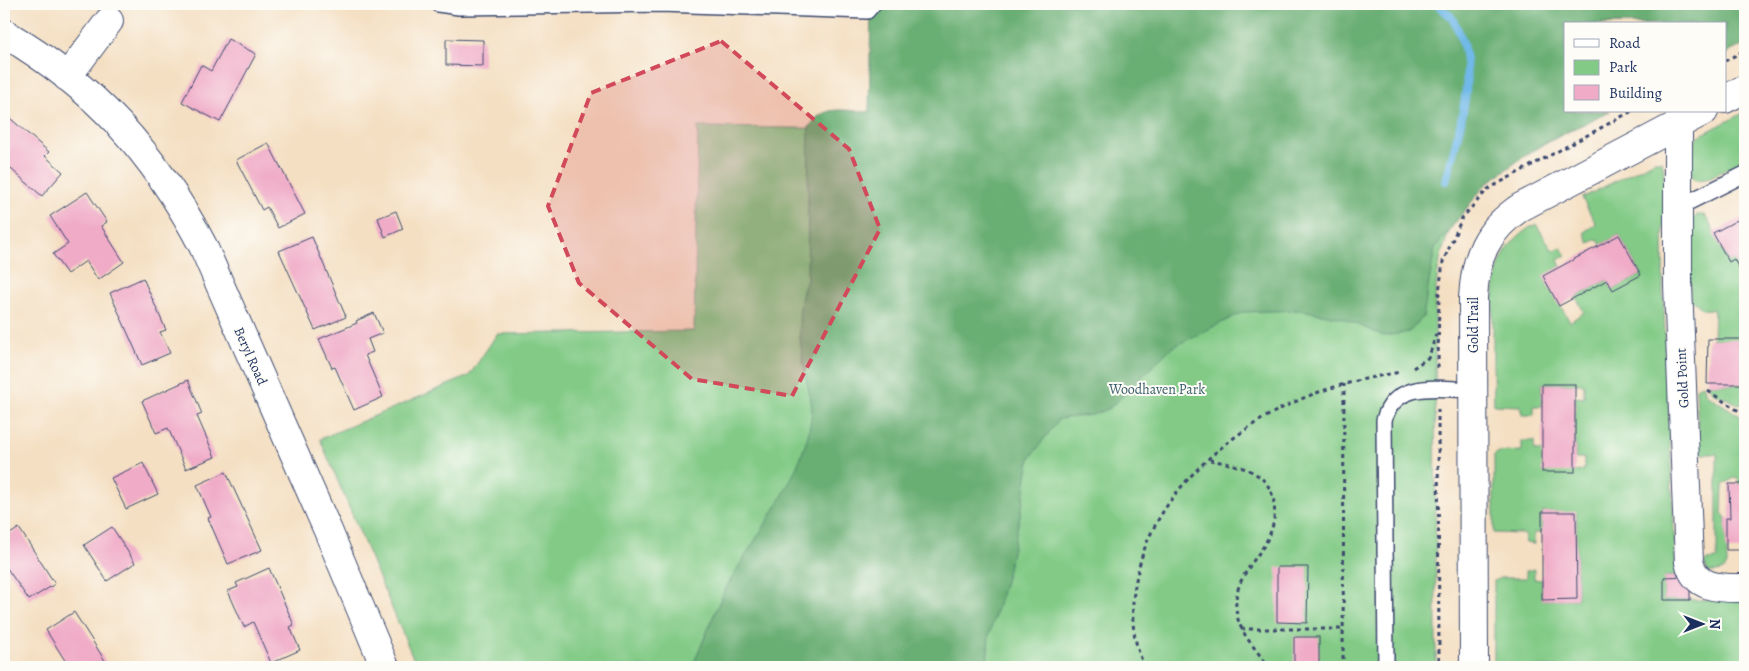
<svg xmlns="http://www.w3.org/2000/svg" width="1749" height="671" viewBox="0 0 1749 671" font-family="Alegreya,serif">
<style>
.green{fill:#82ca86;stroke:#4e7c72}
.forest{fill:#69ae73;stroke:#426e68}
.lines{fill:none;stroke-linecap:round;stroke-linejoin:round}
.stream{stroke:#71b9e9;stroke-width:8}
.building{fill:#f0acc7}
.service-casing{stroke:#3c496d;stroke-width:18}
.minor-casing{stroke:#3c496d;stroke-width:30}
.path{stroke:#3c496d;stroke-width:3;stroke-dasharray:4 4;stroke-linecap:butt}
.service{stroke:#fff;stroke-width:15}
.minor{stroke:#fff;stroke-width:28}
.marked{fill:#d1495b;fill-opacity:0.2;stroke:#d1495b;stroke-width:4;stroke-dasharray:10 6;stroke-linejoin:round}
.labels{text-anchor:middle;stroke-width:4;stroke-linejoin:round;paint-order:stroke}
.street-label{font-size:14px;fill:#1b2f5e;stroke:#fdfcf7}
.park-label{font-size:14px;fill:#3a5e6a;stroke:#fdfcf7}
</style>
<rect width="100%" height="100%" fill="#fdfcf7"/>
<filter id="ink" filterUnits="userSpaceOnUse"><feTurbulence type="fractalNoise" baseFrequency=".02" numOctaves="2"/><feDisplacementMap in="SourceGraphic" scale="10" xChannelSelector="R" yChannelSelector="G"/><feConvolveMatrix kernelMatrix="1 2 1 2 8 2 1 2 1" color-interpolation-filters="sRGB"/></filter>
<filter id="wash" filterUnits="userSpaceOnUse"><feTurbulence type="fractalNoise" baseFrequency=".0096" numOctaves="4" result="noise"/><feDisplacementMap in="SourceGraphic" scale="20" xChannelSelector="R" yChannelSelector="G"/><feGaussianBlur stdDeviation="1.12" result="paint"/><feColorMatrix in="noise" values="0 0 0 0 0 0 0 0 0 0 0 0 0 0 0 0 0 1.4 0 .05"/><feComposite in="paint" operator="in"/></filter>
<g filter="url(#wash)">
<rect width="100%" height="100%" fill="#f4dfc2"/>
<g class="green">
<path d="M1058 4H1745V44L1725 54V24H1565V111H1610C1557 137 1476 174 1450 230 1439 254 1436 279 1435 305L1436 667H417L320 439 469 376 497 334 694 331 698 127 874 129Z"/>
<path d="M1745 112V160L1706 179 1695 180 1692 177V149L1697 137Z"/>
<path d="M1655 161H1662L1664 170 1663 289 1676 576 1664 577V600H1745V667H1494V581L1500 578H1526V571L1534 569V579L1542 580V600L1577 599 1576 513 1542 512V533H1534V544L1526 543 1524 535 1521 534 1494 533V455L1499 452 1522 451V441H1534V451H1542L1575 472 1584 470V458H1575V397L1584 398V384H1542V406H1534V415H1522L1521 406 1494 405C1493 382 1493 359 1493 336 1493 292 1490 248 1536 224L1553 251 1561 247 1566 255 1558 260 1561 267 1544 277 1570 322 1584 312 1576 297 1607 280 1613 290 1641 275 1619 235 1601 245 1598 239 1589 243 1584 232 1596 224 1582 198Z"/>
<path d="M1697 215H1704L1707 218 1728 262 1734 259 1745 280V401L1739 404 1712 392 1708 384H1742L1743 340 1713 339 1714 310 1703 309 1690 298 1691 222Z"/>
<path d="M1703 384 1706 394 1745 419V484H1739L1738 479 1734 478 1723 485 1722 513 1726 518 1727 565C1724 573 1716 572 1708 572L1704 563 1707 560 1717 559V454H1703L1699 450 1696 388Z"/>
</g>
<path class="forest" d="M871 4H1745V44L1725 54V24H1565V111H1610L1540 145 1486 184 1435 248 1423 317 1409 332 1384 336 1342 318 1301 310 1243 312 1171 348 1110 408 1092 415 1059 419 1030 458 1023 502 1007 574 989 635 987 667H692C703 643 712 618 723 594 752 538 807 476 812 411 812 401 808 388 806 377 800 345 794 311 807 280L809 128C823 103 844 111 869 112Z"/>
<g class="lines">
<path class="stream" d="M1437 4C1441 10 1450 13 1453 20 1482 69 1458 130 1446 181"/>
</g>
<g id="blocks">
<g class="building">
<path d="M228 39 256 54 220 122 182 102 201 65 211 71Z"/>
<path d="M446 39 483 40V66L446 65Z"/>
<path d="M4 113 49 152 45 156 63 172 42 196 4 163Z"/>
<path d="M268 143 305 214 278 228 267 207 262 210 236 160Z"/>
<path d="M87 192 107 222 101 226 124 262 98 280 86 261 67 274 53 254 68 244 50 216Z"/>
<path d="M396 211 403 229 385 237 378 218Z"/>
<path d="M1745 216V280L1734 259 1729 262 1713 233Z"/>
<path d="M1619 235 1641 275 1613 290 1607 280 1559 306 1543 276Z"/>
<path d="M312 237 346 317 315 330 279 251Z"/>
<path d="M143 278 166 330 160 332 170 353 142 365 110 293Z"/>
<path d="M374 313 383 333 368 339 373 352 365 355 383 397 354 410 335 367 332 368 319 339 357 323 356 321Z"/>
<path d="M1708 339H1743V384H1707Z"/>
<path d="M188 380 202 414 197 416 215 457 186 469 168 428 156 433 142 401Z"/>
<rect x="1542" y="384" width="33" height="88"/>
<path d="M143 463 158 494 126 509 111 478Z"/>
<path d="M226 472 262 550 228 564 208 518 211 517 197 485Z"/>
<path d="M1729 484H1745V550H1726V518H1730Z"/>
<path d="M1542 512H1576L1577 599 1542 600Z"/>
<path d="M112 527 135 563 107 581 84 545Z"/>
<path d="M19 528 55 584 29 600 4 564V538Z"/>
<path d="M1277 567H1308L1307 623 1277 622Z"/>
<path d="M269 568 294 625 290 627 300 650 271 663 253 622 244 627 228 591 238 587 236 583Z"/>
<path d="M1690 576V600H1664V577Z"/>
<path d="M74 612 109 667H69L46 630Z"/>
<rect x="1294" y="637" width="25" height="30"/>
</g>
</g>
</g>
<g filter="url(#ink)">
<use href="#blocks" fill-opacity="0" stroke="#3c496d" stroke-width="1"/>
<g class="lines">
<g class="service-casing">
<g id="service">
<path d="M438 4 459 7 661 4 867 11 873 4"/>
<path d="M1677 208 1745 174"/>
<path d="M1386 667 1384 420C1395 379 1440 389 1473 390"/>
</g>
</g>
<g class="minor-casing">
<g id="minor">
<path d="M4 33C95 87 154 152 203 246L329 533 385 667"/>
<path d="M67 77 109 21"/>
<path d="M1725 99 1745 89"/>
<path d="M1678 125V285L1689 562C1696 590 1722 588 1745 588"/>
<path d="M1474 667 1473 298C1475 258 1486 230 1521 207L1704 111"/>
</g>
</g>
<g class="path">
<path d="M1725 61 1745 50"/>
<path d="M1413 368 1429 357 1436 334"/>
<path d="M1438 368 1439 292 1443 262 1462 218 1488 189 1632 111"/>
<path d="M1708 391 1745 415"/>
<path d="M1438 409 1439 667"/>
<path d="M1742 412 1745 407"/>
<path d="M1210 460C1236 465 1270 470 1274 503 1280 550 1233 565 1236 608 1238 634 1256 647 1268 667"/>
<path d="M1241 629H1342"/>
<path d="M1145 667C1130 637 1130 604 1138 571 1156 488 1241 420 1319 392 1345 383 1372 377 1400 372"/>
<path d="M1343 667 1344 384"/>
</g>
<use href="#service" class="service"/>
<use href="#minor" class="minor"/>
</g>
</g>
<path class="marked" d="M721 41 849 149 880 229 792 396 692 379 579 283 548 206 591 93Z"/>
<g class="labels">
<g class="street-label">
<text transform="translate(1473 325) rotate(-90)" y="5">Gold Trail</text>
<text transform="translate(251 356) rotate(66)" y="5">Beryl Road</text>
<text transform="translate(1682 378) rotate(-93)" y="5">Gold Point</text>
</g>
<g class="park-label">
<text x="1157" y="394">Woodhaven Park</text>
</g>
</g>
<rect width="1749" height="671" fill="none" stroke="#fdfcf7" stroke-width="20"/>
<rect x="1564" y="22" width="162" height="90" fill="#fdfcf7" stroke="#a3aaba"/>
<rect x="1574" y="39" width="25" height="8" fill="#ffffff" stroke="#a3aaba"/>
<text x="1609" y="48" font-size="15" fill="#1b2f5e">Road</text>
<rect x="1574" y="60" width="25" height="15" fill="#82ca86" stroke="#a3aaba"/>
<text x="1609" y="72" font-size="15" fill="#1b2f5e">Park</text>
<rect x="1574" y="85" width="25" height="15" fill="#f0acc7" stroke="#a3aaba"/>
<text x="1609" y="98" font-size="15" fill="#1b2f5e">Building</text>
<g transform="translate(1702 624) rotate(90)" stroke="#fdfcf7" stroke-width="4" paint-order="stroke">
<path d="M0-4L9 19L0 12L-9 19Z" fill="#1b2f5e"/>
<text y="-8" font-size="14" font-weight="bold" text-anchor="middle" fill="#1b2f5e">N</text>
</g>
</svg>
